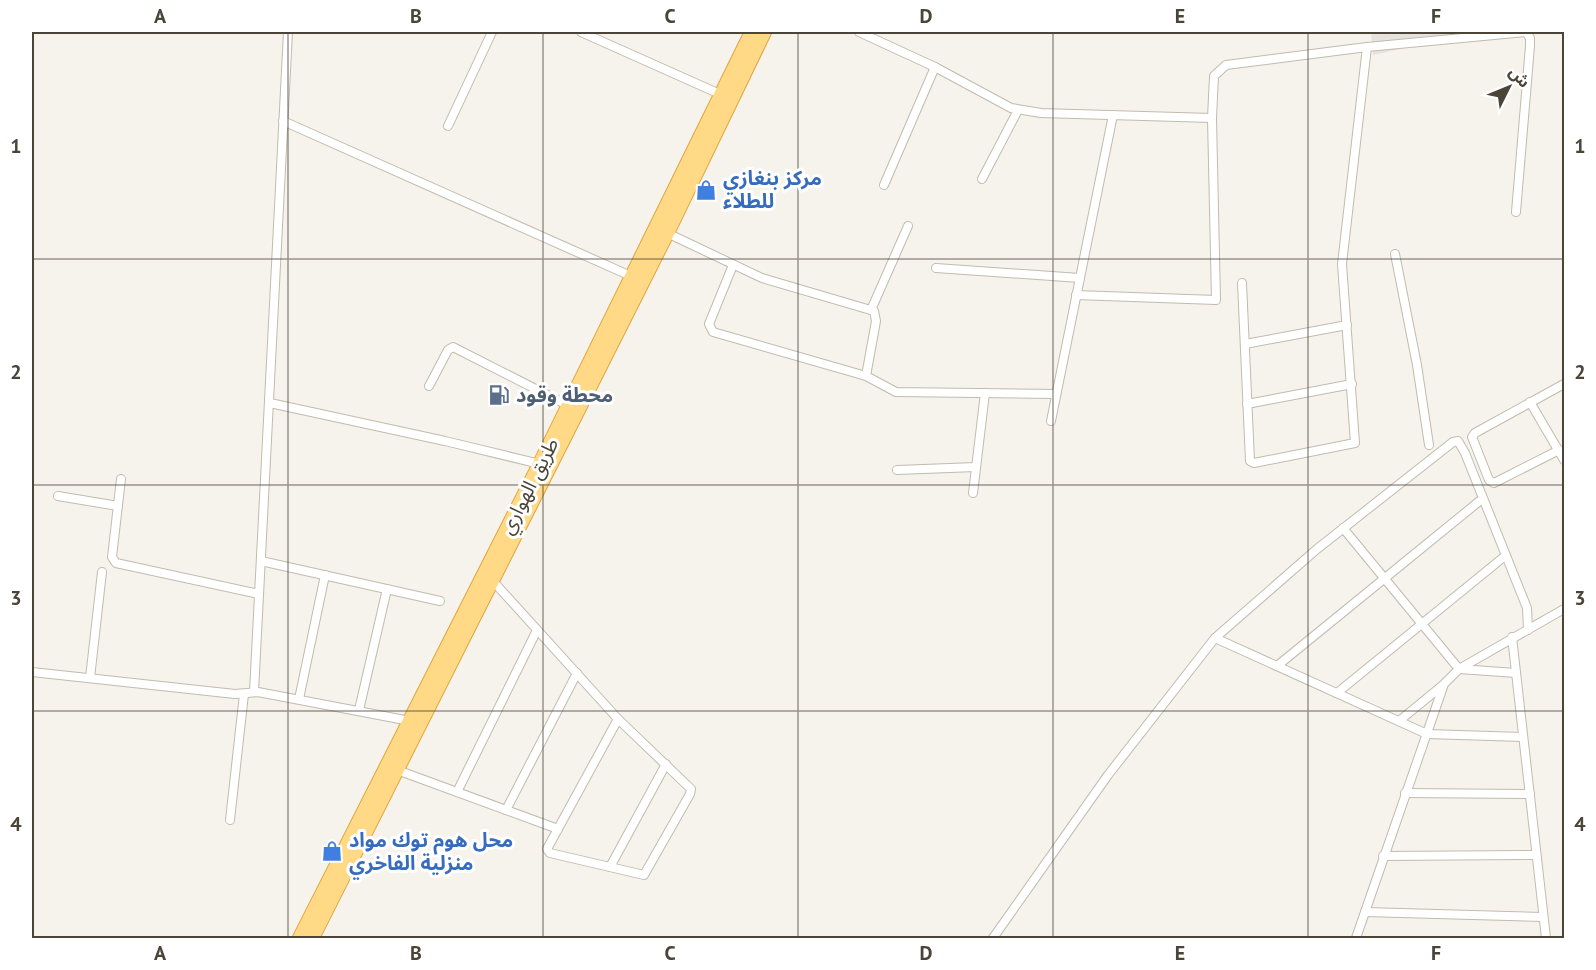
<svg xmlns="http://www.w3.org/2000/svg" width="1596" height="970" viewBox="0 0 1596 970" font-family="'PT Sans','Noto Sans Arabic',sans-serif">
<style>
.industrial{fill:#e6e2dd}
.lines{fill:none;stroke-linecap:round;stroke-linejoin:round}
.minor-casing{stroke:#c2bbae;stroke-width:10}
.trunk-casing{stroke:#e0a43c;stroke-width:16}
.minor{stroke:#fff;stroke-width:8}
.trunk{stroke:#ffd985;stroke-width:14}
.grid{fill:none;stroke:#4b4439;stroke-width:1.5;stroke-opacity:0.55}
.labels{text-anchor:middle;stroke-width:6;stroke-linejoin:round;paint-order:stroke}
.shop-label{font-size:20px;font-weight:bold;fill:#366cbe;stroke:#fff;text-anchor:start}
.service-label{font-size:20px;font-weight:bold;fill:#4e5e75;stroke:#fff;text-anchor:start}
.street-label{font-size:20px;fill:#4b4439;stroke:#fff}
.neatline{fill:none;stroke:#4b4439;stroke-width:2}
.grid-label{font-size:20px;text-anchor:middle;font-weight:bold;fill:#4b4439}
</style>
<rect width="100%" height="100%" fill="#f6f3ec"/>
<path class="industrial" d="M1371 32H1480L1373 55Z"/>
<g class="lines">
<g class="minor-casing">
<g id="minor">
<path d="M581 32 722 95"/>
<path d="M859 32 935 67 1011 108 1041 113 1212 118"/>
<path d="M283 121 633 277"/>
<path d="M448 126 492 32"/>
<path d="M982 179 1018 110"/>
<path d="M884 185 935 67"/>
<path d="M667 233 762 278 874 311 876 321 866 376 896 392 1056 394"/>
<path d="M1395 254 1417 365 1429 445"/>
<path d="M733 265 709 324 713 332 866 376"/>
<path d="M936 268 1080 278"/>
<path d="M1242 283 1250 461 1254 463 1355 443 1342 264 1367 47"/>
<path d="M1076 295 1216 300 1212 118 1214 76 1226 65 1367 47 1526 32 1530 38V46L1516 212"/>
<path d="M871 310 908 226"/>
<path d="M1245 344 1347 325"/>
<path d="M429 386 448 350 453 347 569 406"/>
<path d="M1530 402 1564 460"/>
<path d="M270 403 445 441 540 464"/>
<path d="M1247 404 1352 384"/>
<path d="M1051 421 1113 115"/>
<path d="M1559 450 1494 483 1489 480 1472 437 1475 433 1564 384"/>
<path d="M897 470 976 467"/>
<path d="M121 479 112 557 116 563 259 594"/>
<path d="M973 493 985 393"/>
<path d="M58 496 118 506"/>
<path d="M1343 528 1459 669 1516 673"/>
<path d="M261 561 440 601"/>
<path d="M492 580 618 719 691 789 690 794 644 875 550 853 547 849 618 719"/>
<path d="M1512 637 1546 938"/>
<path d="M1215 638 1427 734 1523 737"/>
<path d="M1277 666 1482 499"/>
<path d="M32 672 235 694 258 692 410 721"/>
<path d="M90 678 102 572"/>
<path d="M254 692 288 32"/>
<path d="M1337 693 1505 556"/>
<path d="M299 699 325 575"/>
<path d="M359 710 387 589"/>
<path d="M1399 721 1443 685"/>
<path d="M397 770 558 829"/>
<path d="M457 792 537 630"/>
<path d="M1405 793 1530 794"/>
<path d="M506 810 577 673"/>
<path d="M230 820 244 694"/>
<path d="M1383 856 1536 855"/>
<path d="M610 867 666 764"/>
<path d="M1365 912 1543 917"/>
<path d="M993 938 1108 775 1215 638 1317 549 1453 442 1458 441 1465 453 1527 608 1528 630"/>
<path d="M1356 938 1444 684 1459 669 1564 609"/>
</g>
</g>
<g class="trunk-casing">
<g id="trunk">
<path d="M300 938 540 464 752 32"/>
<path d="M312 938 667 233 764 32"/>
</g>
</g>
<use href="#minor" class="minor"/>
<use href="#trunk" class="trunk"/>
</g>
<path class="grid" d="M288 32V938M543 32V938M798 32V938M1053 32V938M1308 32V938M32 259H1564M32 485H1564M32 711H1564"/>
<defs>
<g id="shop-bare" transform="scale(1.62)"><path d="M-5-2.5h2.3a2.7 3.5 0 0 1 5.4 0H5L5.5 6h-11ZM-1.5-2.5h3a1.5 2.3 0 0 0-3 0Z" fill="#3f7fe0" stroke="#fff" stroke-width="2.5" paint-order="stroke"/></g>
<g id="fuel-bare" transform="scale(1.62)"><path d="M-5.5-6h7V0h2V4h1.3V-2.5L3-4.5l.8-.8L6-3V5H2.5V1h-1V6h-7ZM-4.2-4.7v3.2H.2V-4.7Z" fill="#5c6f8a" stroke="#fff" stroke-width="2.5" paint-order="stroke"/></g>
</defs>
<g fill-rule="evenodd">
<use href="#shop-bare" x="706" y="190"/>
<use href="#fuel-bare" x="499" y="395"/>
<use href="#shop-bare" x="332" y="851"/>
</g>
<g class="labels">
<g class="shop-label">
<text x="723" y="185">مركز بنغازي<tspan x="723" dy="23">للطلاء</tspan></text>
<text x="349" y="847">محل هوم توك مواد<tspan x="349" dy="23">منزلية الفاخري</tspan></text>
</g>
<g class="service-label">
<text x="516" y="402">محطة وقود</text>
</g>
<g class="street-label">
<text transform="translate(529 486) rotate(-63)" y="7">طريق الهواري</text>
</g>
</g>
<rect width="1596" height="970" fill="none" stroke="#ffffff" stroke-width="66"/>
<g transform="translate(1509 87) rotate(47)" stroke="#ffffff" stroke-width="4.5" paint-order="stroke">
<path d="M0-4.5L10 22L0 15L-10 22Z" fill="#4b4439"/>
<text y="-9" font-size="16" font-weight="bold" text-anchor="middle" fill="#4b4439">ش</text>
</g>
<rect x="33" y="33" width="1530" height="904" class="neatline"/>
<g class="grid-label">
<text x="160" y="23">A</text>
<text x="416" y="23">B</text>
<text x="670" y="23">C</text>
<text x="926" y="23">D</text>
<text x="1180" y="23">E</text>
<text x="1436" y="23">F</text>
<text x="16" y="153">1</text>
<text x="1580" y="153">1</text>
<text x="16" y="379">2</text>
<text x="1580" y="379">2</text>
<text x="16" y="605">3</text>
<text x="1580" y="605">3</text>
<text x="16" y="831">4</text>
<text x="1580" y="831">4</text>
<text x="160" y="960">A</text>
<text x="416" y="960">B</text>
<text x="670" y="960">C</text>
<text x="926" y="960">D</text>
<text x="1180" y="960">E</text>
<text x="1436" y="960">F</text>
</g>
</svg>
